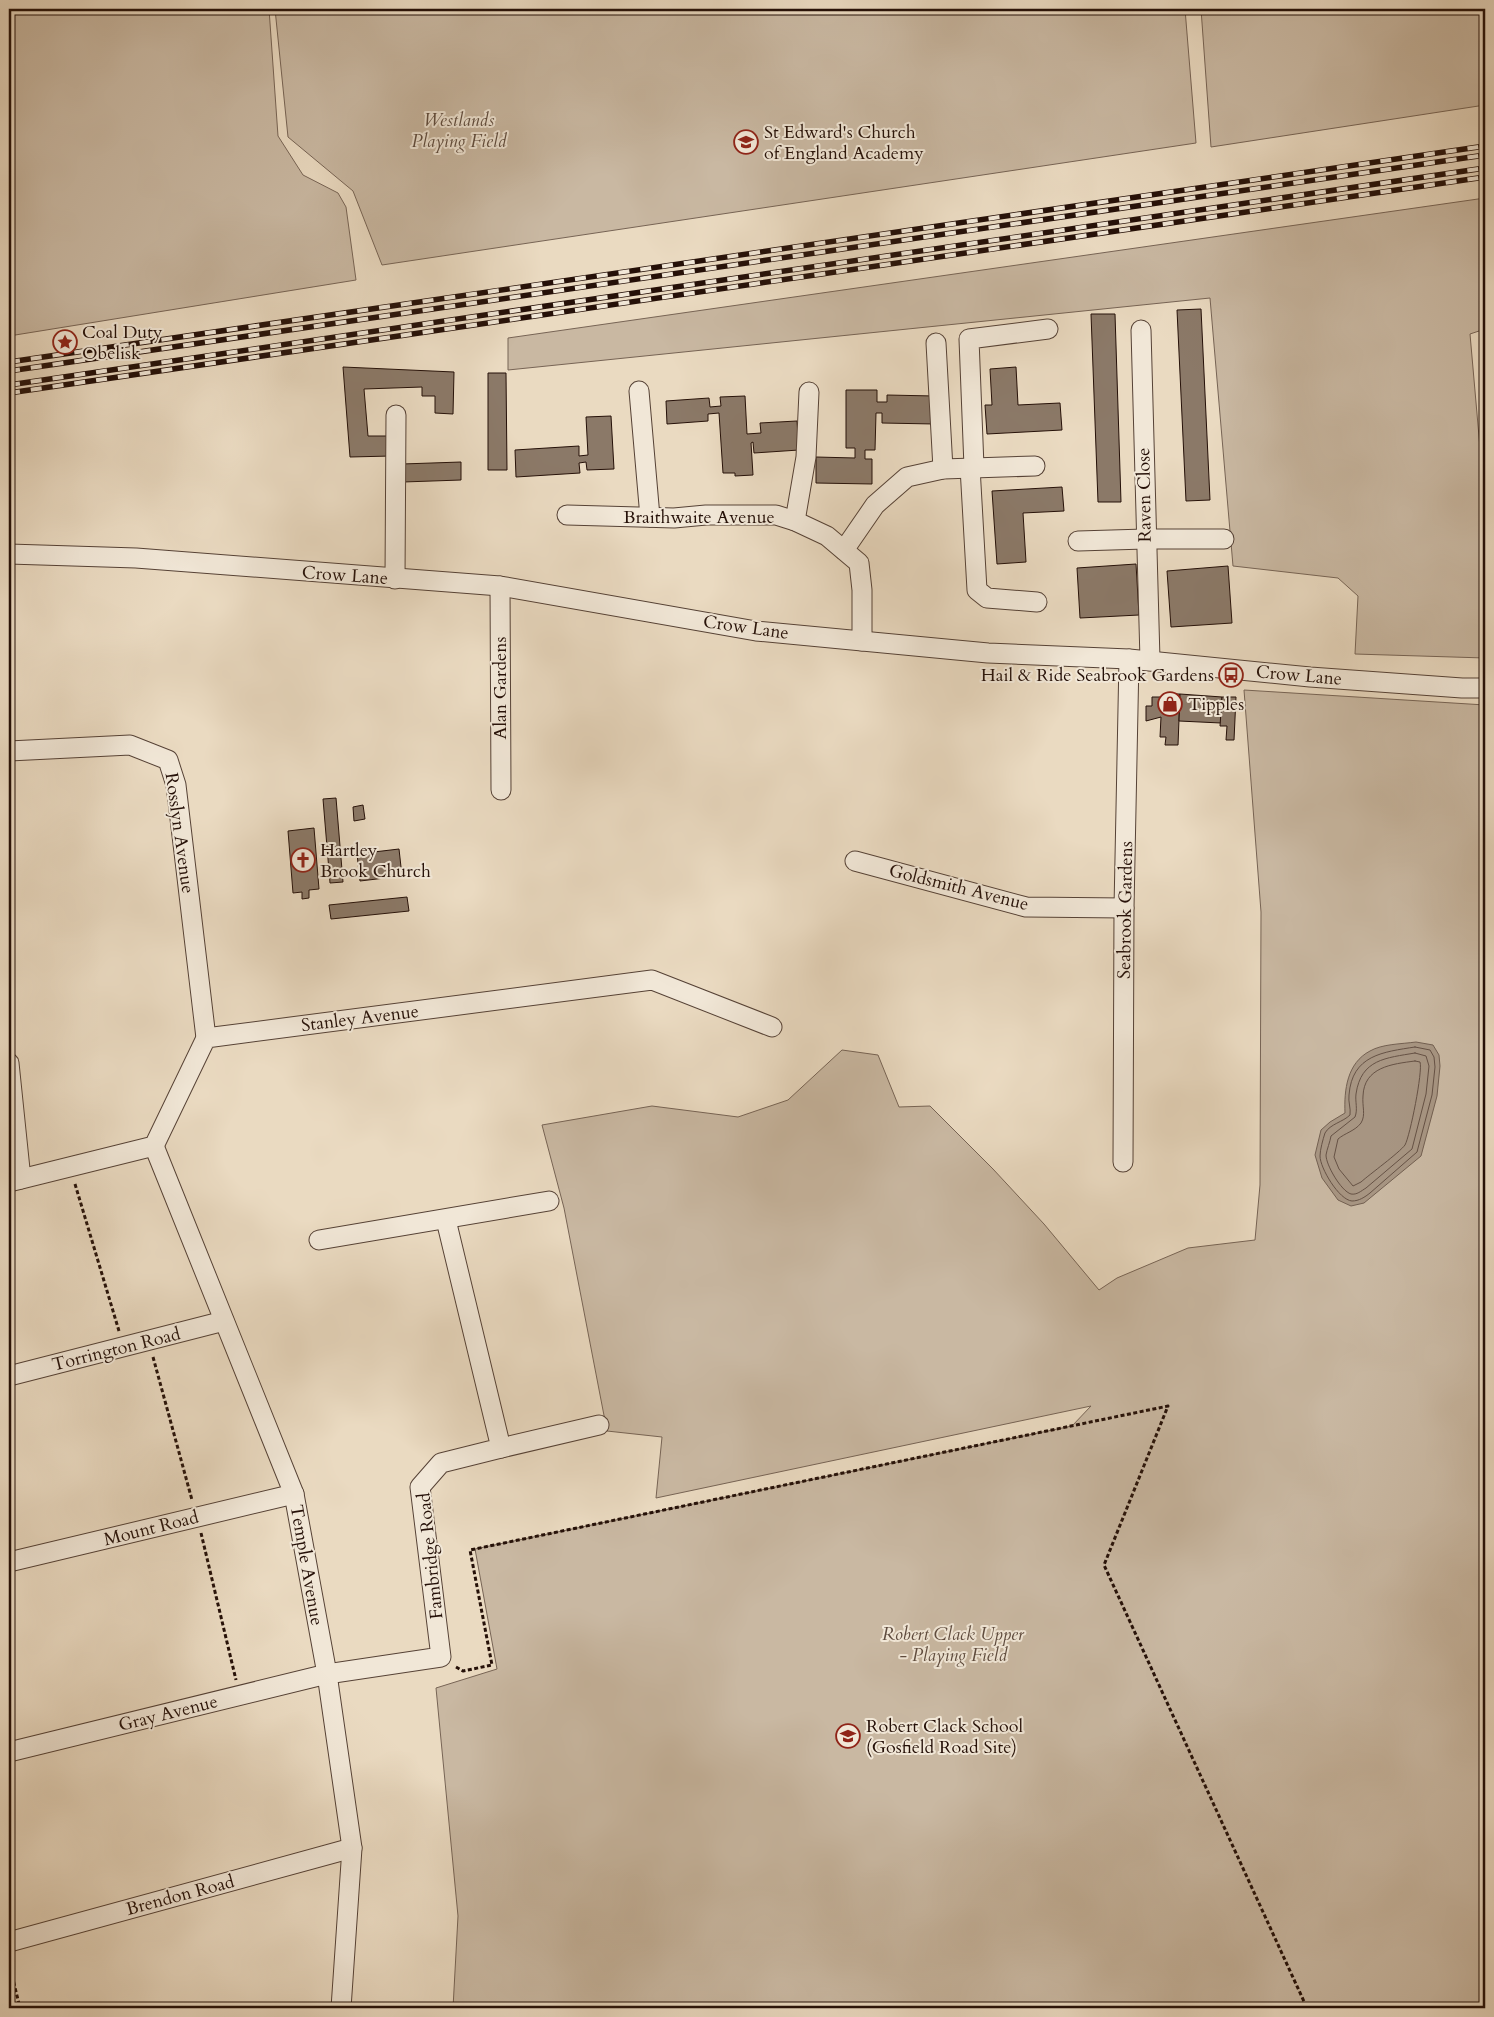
<svg xmlns="http://www.w3.org/2000/svg" width="1494" height="2017" viewBox="0 0 1494 2017" font-family="Cardo,serif">
<style>
.green{fill:#c9b8a2;stroke:#776455}
.water{fill:#a79582;stroke:#736051}
.lines{fill:none;stroke-linecap:round;stroke-linejoin:round}
.shore{stroke:#665245;stroke-width:1}
.building{fill:#8b7968;stroke:#251008}
.minor-casing{stroke:#564236;stroke-width:21}
.path{stroke:#251008;stroke-width:3;stroke-dasharray:4 2.5;stroke-linecap:butt}
.minor{stroke:#f1e7d7;stroke-width:19}
.rail-casing{stroke:#251008;stroke-width:5.5}
.rail{stroke:#f1e7d7;stroke-width:4;stroke-dasharray:11;stroke-linecap:butt}
.labels{text-anchor:middle;stroke-width:4;stroke-linejoin:round;paint-order:stroke}
.park-label{font-size:18px;font-style:italic;fill:#5e4b3e;stroke:#f1e7d7}
.poi-label{font-size:18px;fill:#251008;stroke:#f1e7d7;text-anchor:start}
.street-label{font-size:18px;fill:#251008;stroke:#f1e7d7}
</style>
<rect width="100%" height="100%" fill="#eadac1"/>
<filter id="stains"><feTurbulence type="fractalNoise" baseFrequency=".004" numOctaves="4"/><feColorMatrix values="0 0 0 0 .2 0 0 0 0 .09 0 0 0 0 .02 0 0 0 .5 -.17"/></filter>
<radialGradient id="worn" r=".72"><stop offset=".6" stop-color="#630" stop-opacity="0"/><stop offset="1" stop-color="#630" stop-opacity=".3"/></radialGradient>
<g class="green">
<path d="M9 9H269L278 136 303 175 338 193 346 207 356 280 9 336Z"/>
<path d="M275 9H1185L1196 143 382 265 353 191 288 137Z"/>
<path d="M1201 9H1485V105L1211 147Z"/>
<path d="M1485 198V329L1470 334 1485 505V658L1355 654 1358 596 1338 578 1233 566 1210 298 508 370V338Z"/>
<path d="M1244 690 1485 705V2008H453L458 1916 436 1688 497 1669 475 1549 1072 1426 1091 1406 656 1498 662 1437 607 1431 564 1208 542 1125 652 1106 738 1117 788 1100 842 1050 878 1055 899 1107 930 1106 993 1169 1044 1224 1099 1290 1117 1278 1188 1248 1255 1240 1260 1185 1261 912Z"/>
</g>
<path class="water" d="M1416 1042 1433 1045 1439 1055 1440 1066 1437 1096 1421 1156 1364 1203 1351 1206 1338 1200 1322 1178 1315 1155 1321 1130 1330 1122 1345 1113C1344 1090 1347 1063 1370 1051 1382 1044 1401 1044 1416 1042Z"/>
<g class="lines">
<g class="shore">
<path d="M1415 1047 1430 1050 1434 1057 1435 1067 1432 1095 1417 1152 1370 1193C1365 1197 1359 1201 1352 1201 1339 1200 1320 1168 1320 1156 1320 1150 1323 1139 1325 1133 1330 1124 1343 1122 1350 1115 1351 1108 1348 1102 1349 1095 1352 1055 1383 1052 1415 1047Z"/>
<path d="M1415 1053 1426 1056 1429 1066 1426 1094 1412 1149 1366 1188C1361 1191 1357 1195 1351 1194 1341 1191 1326 1165 1326 1155 1327 1149 1330 1142 1331 1136L1355 1117C1358 1109 1355 1102 1356 1094 1361 1059 1386 1058 1415 1053Z"/>
<path d="M1415 1061 1420 1062C1423 1071 1410 1136 1405 1145 1399 1153 1370 1174 1361 1182L1353 1186 1339 1169 1334 1157 1338 1139C1345 1133 1355 1131 1361 1123 1366 1115 1362 1106 1363 1096 1364 1067 1392 1064 1415 1061Z"/>
</g>
</g>
<g class="building">
<path d="M1201 309 1210 500 1186 501 1177 310Z"/>
<path d="M1091 314H1115L1121 502H1098Z"/>
<path d="M343 367 454 372 453 414 435 413V396H422V387L364 389 368 436H392L391 456 350 457Z"/>
<path d="M1016 367 1018 405 1060 403 1062 430 987 434 985 405H992L990 369Z"/>
<path d="M488 373H506L507 470H488Z"/>
<path d="M846 390H877V402H887V395L934 396V424L882 423V413H876L875 450H865V459H872V484L816 483V457L855 458V448H846Z"/>
<path d="M745 396 747 434 761 433 760 423 797 421 799 450 754 453 753 442 751 443 753 475 735 476V473H723L719 413 708 414V421L667 424 666 401 709 398 710 407 721 406 720 397Z"/>
<path d="M611 416 614 469 587 470 586 462 579 463 580 473 516 477 515 450 579 446V456L588 455 586 417Z"/>
<path d="M461 462V480L403 482 402 464Z"/>
<path d="M1062 487 1064 511 1023 513 1026 562 997 564 992 491Z"/>
<path d="M1136 564 1139 615 1080 618 1077 568Z"/>
<path d="M1228 566 1232 623 1171 627 1167 571Z"/>
<path d="M1163 694H1180L1178 745H1165L1166 737H1160L1161 717 1146 721V706H1152V697H1163Z"/>
<path d="M1180 694 1222 697 1221 723 1179 721Z"/>
<path d="M1222 697H1236L1234 740H1226L1227 726H1220Z"/>
<path d="M336 798 343 882 330 883 323 799Z"/>
<path d="M363 805 365 819 354 821 353 807Z"/>
<path d="M314 828 319 889 309 890V898L302 899V892L293 893 288 831Z"/>
<path d="M399 849 402 876 360 881 357 854Z"/>
<path d="M407 897 409 911 331 919 329 905Z"/>
</g>
<g class="lines">
<g class="minor-casing">
<g id="minor">
<path d="M1141 330 1150 660"/>
<path d="M936 343 943 469"/>
<path d="M639 391 650 517"/>
<path d="M970 467 977 590 987 598 1037 602"/>
<path d="M974 467 969 339 1048 329"/>
<path d="M567 515 674 518 706 515H776L795 521 827 536 859 563 862 590V641"/>
<path d="M795 521 806 457 809 392"/>
<path d="M1078 541 1145 539H1224"/>
<path d="M844 550 875 505 907 477 943 469 1035 466"/>
<path d="M9 554 136 558 500 586 756 631 988 653 1129 659 1310 677 1462 688H1485"/>
<path d="M395 579 396 415"/>
<path d="M500 586 501 790"/>
<path d="M9 751 130 745 168 760 176 785 206 1038"/>
<path d="M855 861 1026 907 1124 908"/>
<path d="M9 1063 21 1179"/>
<path d="M154 1146 294 1494 327 1674 352 1848 341 2008"/>
<path d="M1123 1162 1124 908 1129 659"/>
<path d="M9 1182 154 1146 206 1038 652 980 772 1027"/>
<path d="M319 1240 549 1201"/>
<path d="M9 1376 224 1321"/>
<path d="M501 1448 599 1425"/>
<path d="M9 1562 294 1494"/>
<path d="M9 1752 327 1674 441 1657 420 1487 441 1463 501 1448 446 1220"/>
<path d="M9 1942 352 1848"/>
</g>
</g>
<g class="path">
<path d="M75 1184 119 1331"/>
<path d="M153 1357 192 1500"/>
<path d="M201 1533 236 1680"/>
<path d="M456 1667 463 1671 492 1665 470 1550 1168 1406 1104 1565 1307 2008"/>
<path d="M9 1963 20 2008"/>
</g>
<use href="#minor" class="minor"/>
<g class="rail-casing">
<g id="rail">
<path d="M9 362 1485 146"/>
<path d="M9 371 1485 155"/>
<path d="M9 385 1485 168"/>
<path d="M9 393 1485 177"/>
</g>
</g>
<use href="#rail" class="rail"/>
</g>
<defs>
<g id="school-ring" transform="scale(1.25)"><circle r="9.5" fill="#f1e7d7" stroke="#8f2418" stroke-width="1.5"/><path d="M0-5L7-2L0 1L-7-2ZM-4 1L0 2.5L4 1V4Q0 6-4 4Z" fill="#8f2418"/></g>
<g id="sight-ring" transform="scale(1.25)"><circle r="9.5" fill="#f1e7d7" stroke="#8f2418" stroke-width="1.5"/><path d="M0-6L1.8-2.2L6-1.7L2.9 1.2L3.7 5.4L0 3.3L-3.7 5.4L-2.9 1.2L-6-1.7L-1.8-2.2Z" fill="#8f2418"/></g>
<g id="bus-ring" transform="scale(1.25)"><circle r="9.5" fill="#f1e7d7" stroke="#8f2418" stroke-width="1.5"/><path d="M-5-6H5V4H4V6H2V4H-2V6H-4V4H-5ZM-3.5-4V0h7V-4ZM-3.5 1.2v1.5H-2V1.2ZM2 1.2v1.5H3.5V1.2Z" fill="#8f2418"/></g>
<g id="shop-ring" transform="scale(1.25)"><circle r="9.5" fill="#f1e7d7" stroke="#8f2418" stroke-width="1.5"/><path d="M-5-2.5h2.3a2.7 3.5 0 0 1 5.4 0H5L5.5 6h-11ZM-1.5-2.5h3a1.5 2.3 0 0 0-3 0Z" fill="#8f2418"/></g>
<g id="church-ring" transform="scale(1.25)"><circle r="9.5" fill="#f1e7d7" stroke="#8f2418" stroke-width="1.5"/><path d="M-1.2-6h2.4v3.5h3.3v2.4h-3.3V6h-2.4V-.1h-3.3v-2.4h3.3Z" fill="#8f2418"/></g>
</defs>
<g fill-rule="evenodd">
<use href="#school-ring" x="746" y="142"/>
<use href="#sight-ring" x="65" y="342"/>
<use href="#bus-ring" x="1231" y="675"/>
<use href="#shop-ring" x="1170" y="704"/>
<use href="#church-ring" x="303" y="860"/>
<use href="#school-ring" x="848" y="1736"/>
</g>
<g class="labels">
<g class="park-label">
<text x="459" y="126">Westlands<tspan x="459" dy="21">Playing Field</tspan></text>
<text x="953" y="1640">Robert Clack Upper<tspan x="953" dy="21">- Playing Field</tspan></text>
</g>
<g class="poi-label">
<text x="764" y="138">St Edward's Church<tspan x="764" dy="21">of England Academy</tspan></text>
<text x="82" y="338">Coal Duty<tspan x="82" dy="21">Obelisk</tspan></text>
<text x="1214" y="681" text-anchor="end">Hail &amp; Ride Seabrook Gardens</text>
<text x="1188" y="710">Tipples</text>
<text x="320" y="856">Hartley<tspan x="320" dy="21">Brook Church</tspan></text>
<text x="866" y="1732">Robert Clack School<tspan x="866" dy="21">(Gosfield Road Site)</tspan></text>
</g>
<g class="street-label">
<text transform="translate(1144 495) rotate(-91)" y="6">Raven Close</text>
<text x="699" y="523">Braithwaite Avenue</text>
<text transform="translate(345 575) rotate(4)" y="6">Crow Lane</text>
<text transform="translate(746 627) rotate(8)" y="6">Crow Lane</text>
<text transform="translate(1299 675) rotate(5)" y="6">Crow Lane</text>
<text transform="translate(500 688) rotate(-90)" y="6">Alan Gardens</text>
<text transform="translate(180 833) rotate(82)" y="6">Rosslyn Avenue</text>
<text transform="translate(959 887) rotate(14)" y="6">Goldsmith Avenue</text>
<text transform="translate(1125 910) rotate(-89)" y="6">Seabrook Gardens</text>
<text transform="translate(360 1018) rotate(-7)" y="6">Stanley Avenue</text>
<text transform="translate(116 1349) rotate(-14)" y="6">Torrington Road</text>
<text transform="translate(151 1528) rotate(-14)" y="6">Mount Road</text>
<text transform="translate(430 1556) rotate(-96)" y="6">Fambridge Road</text>
<text transform="translate(307 1565) rotate(80)" y="6">Temple Avenue</text>
<text transform="translate(168 1713) rotate(-14)" y="6">Gray Avenue</text>
<text transform="translate(180 1895) rotate(-15)" y="6">Brendon Road</text>
</g>
</g>
<rect width="1494" height="2017" fill="none" stroke="#eadac1" stroke-width="30"/>
<rect x="10" y="10" width="1474" height="1997" fill="none" stroke="#251008" stroke-width="2.5"/>
<rect x="15" y="15" width="1464" height="1987" fill="none" stroke="#251008"/>
<rect width="100%" height="100%" filter="url(#stains)"/>
<rect width="100%" height="100%" fill="url(#worn)"/>
</svg>
